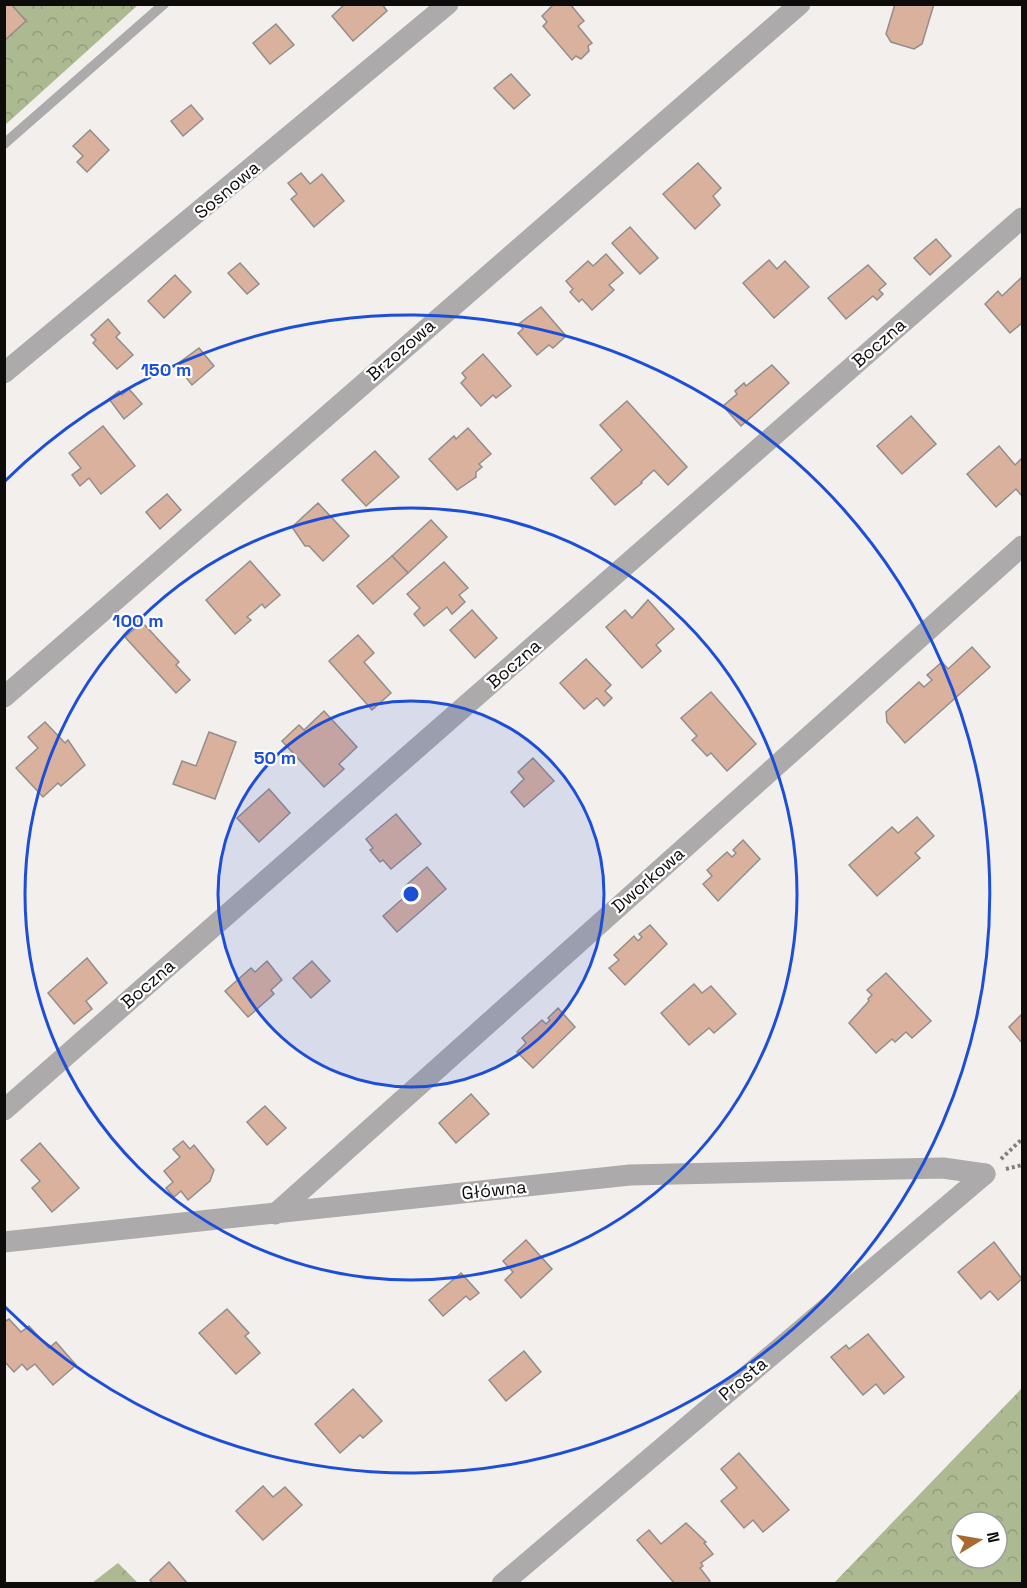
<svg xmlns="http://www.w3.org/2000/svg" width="1027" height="1588" viewBox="0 0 1027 1588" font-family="'Space Grotesk',sans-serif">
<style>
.forest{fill:url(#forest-crowns);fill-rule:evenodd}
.building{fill:#dab19d;stroke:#928e8c;stroke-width:1.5}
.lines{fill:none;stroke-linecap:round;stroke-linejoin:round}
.path{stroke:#82807e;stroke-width:4;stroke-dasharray:3 3;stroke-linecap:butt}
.service{stroke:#acaaaa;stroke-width:10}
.minor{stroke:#acaaaa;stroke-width:21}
.ring{fill:none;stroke:#1d4ed8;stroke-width:3}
.labels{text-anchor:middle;stroke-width:4.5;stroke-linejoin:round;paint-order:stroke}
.street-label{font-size:18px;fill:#0d0c0b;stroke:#fff}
.centre{fill:#1d4ed8;stroke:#fff;stroke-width:3}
.ring-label{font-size:18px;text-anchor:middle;font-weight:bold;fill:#1d4ed8;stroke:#fff;stroke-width:4.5;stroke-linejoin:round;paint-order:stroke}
</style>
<defs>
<pattern id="forest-crowns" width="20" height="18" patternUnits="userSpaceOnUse" patternTransform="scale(1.5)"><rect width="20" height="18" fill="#acb991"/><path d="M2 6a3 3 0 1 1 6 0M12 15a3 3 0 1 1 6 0" fill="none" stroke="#939e7c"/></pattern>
</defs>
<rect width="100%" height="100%" fill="#f2efec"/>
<g class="forest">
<path d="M5 5H138L5 125Z"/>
<path d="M1022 1388V1583H834ZM961 1522H997V1558H961Z"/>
<path d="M118 1563 138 1583H92Z"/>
</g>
<g class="building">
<path d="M4 4H11L26 21 5 40Z"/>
<path d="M345 4H382L387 11 353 41 332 16Z"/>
<path d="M554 4H570L584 21 578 26 592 43 588 46 589 51 581 59 576 56 572 60 543 26 547 22 542 16Z"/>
<path d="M895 4H934L922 44 914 49 891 42 886 34Z"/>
<path d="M276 24 294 45 270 64 253 43Z"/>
<path d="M511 74 530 95 514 109 494 88Z"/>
<path d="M191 105 203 119 183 136 171 121Z"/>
<path d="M90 130 109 150 87 172 77 162 83 156 73 146Z"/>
<path d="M698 163 721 188 713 196 720 205 695 229 663 194Z"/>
<path d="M301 173 310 184 322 174 344 201 314 227 291 199 297 194 288 183Z"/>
<path d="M630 227 658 258 640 274 612 243Z"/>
<path d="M936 239 951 256 930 275 914 258Z"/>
<path d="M606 254 623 273 609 285 614 290 592 310 582 299 579 302 570 292 573 289 566 281 588 261 593 266Z"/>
<path d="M769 260 777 269 785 261 809 287 774 318 743 283Z"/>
<path d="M240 263 259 284 247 294 228 273Z"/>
<path d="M868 265 886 284 879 290 883 294 877 300 873 296 846 319 828 298Z"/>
<path d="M175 275 191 292 164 318 148 301Z"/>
<path d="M1022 277V323L1010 333 985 304 998 291 1002 296Z"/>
<path d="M541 307 566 336 553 348 549 345 537 355 518 333 523 329 519 324Z"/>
<path d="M108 319 120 333 116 337 133 355 117 369 93 343 96 340 91 335Z"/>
<path d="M199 348 214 366 192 385 176 365Z"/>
<path d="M483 354 511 386 496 398 493 395 481 406 461 383 466 378 462 373Z"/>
<path d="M772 365 789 383 741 426 723 406 737 394 735 391 744 383 746 386Z"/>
<path d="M129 389 142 404 124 419 109 399 119 391 122 395Z"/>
<path d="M627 401 687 467 668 485 654 470 641 482 642 483 615 505 591 478 622 450 600 425Z"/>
<path d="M911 416 936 444 902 474 877 446Z"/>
<path d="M103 426 135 466 101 494 89 478 80 486 72 475 81 468 69 453Z"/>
<path d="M468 428 491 454 479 464 482 467 476 472V477L457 490 429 459 454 436 456 439Z"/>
<path d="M999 446 1015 465 1022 458V496L1016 489 996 507 967 474Z"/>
<path d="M375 451 399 477 366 506 342 480Z"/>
<path d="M167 494 181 510 160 529 146 512Z"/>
<path d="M318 503 349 536 323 561 309 546H305L292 527Z"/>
<path d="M431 520 447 537 408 573 392 556Z"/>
<path d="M392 556 408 573 373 604 357 586Z"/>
<path d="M250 561 280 595 265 608 262 604 247 617 251 620 235 634 206 600Z"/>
<path d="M444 562 468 588 459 595 465 602 452 614 447 607 424 626 414 614 420 608 407 594Z"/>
<path d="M648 600 674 629 656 645 661 651 642 668 606 627 625 610 632 618Z"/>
<path d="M472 610 497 638 475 658 450 630Z"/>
<path d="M142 622 179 662 176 665 190 680 176 693 125 637Z"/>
<path d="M358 635 374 653 364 662 391 693 372 710 329 661Z"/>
<path d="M972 647 990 667 905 743 887 722 886 712 919 682 924 687 932 680 927 675 942 662 948 669Z"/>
<path d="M586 659 611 685 605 691 612 698 604 706 597 698 584 709 560 683Z"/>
<path d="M711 692 756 744 727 771 711 753 707 756 692 740 697 736 681 718Z"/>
<path d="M324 711 357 747 339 764 344 769 324 787 282 741 299 725 304 730Z"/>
<path d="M45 722 65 743 68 740 85 765 61 786 58 783 43 797 16 768 38 748 28 737Z"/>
<path d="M209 732 236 742 215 799 173 784 182 761 196 766Z"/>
<path d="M533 758 554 781 524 807 511 792 524 779 518 772Z"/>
<path d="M269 789 290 813 259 842 237 818Z"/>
<path d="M396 814 421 844 391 869 383 860 380 862 370 850 373 848 366 839Z"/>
<path d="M917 817 934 836 915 853 920 858 877 896 849 865 892 827 898 833Z"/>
<path d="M743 840 760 859 718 901 703 884 712 876 707 870 727 852 732 857 736 853 733 850Z"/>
<path d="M427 867 446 889 397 932 383 916 409 893 404 887Z"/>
<path d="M650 925 667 944 625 985 609 968 619 960 614 955 634 936 638 941 642 937 639 934Z"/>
<path d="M87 958 107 983 86 1001 92 1009 74 1024 48 993Z"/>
<path d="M267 961 282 980 271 990 274 994 248 1017 225 991 251 968 255 972Z"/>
<path d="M312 961 330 981 311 998 293 978Z"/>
<path d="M886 973 931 1021 912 1038 906 1032 895 1042 892 1039 876 1053 849 1023 869 1001 868 999 872 995 867 990Z"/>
<path d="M694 984 702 993 711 986 736 1014 714 1033 709 1028 689 1045 661 1013Z"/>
<path d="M558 1008 575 1027 533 1068 517 1052 526 1043 522 1038 542 1020 546 1024 550 1020 548 1018Z"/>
<path d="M1022 1014V1043L1009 1027Z"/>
<path d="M471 1094 489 1114 456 1143 439 1123Z"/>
<path d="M265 1106 286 1128 267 1145 247 1122Z"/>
<path d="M183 1141 190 1149 194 1145 214 1170 210 1181 188 1200 181 1191 174 1197 166 1188 173 1182 164 1171 180 1157 173 1149Z"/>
<path d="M40 1143 79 1188 52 1212 32 1188 40 1181 21 1160Z"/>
<path d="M526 1240 552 1269 521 1298 505 1280 513 1272 503 1261Z"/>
<path d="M994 1242 1022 1279 998 1300 990 1291 981 1299 958 1272Z"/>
<path d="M461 1273 479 1293 470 1300 466 1296 443 1316 429 1300Z"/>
<path d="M227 1309 249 1333 245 1336 260 1353 236 1374 199 1333Z"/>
<path d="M9 1319 21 1332 29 1326 49 1348 56 1342 76 1365 53 1385 35 1364 27 1370 22 1364 14 1372 4 1361V1322Z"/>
<path d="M868 1334 904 1377 884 1394 876 1384 863 1395 831 1357 846 1345 849 1349Z"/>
<path d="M524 1351 541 1372 506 1401 489 1380Z"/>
<path d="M353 1389 382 1421 363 1438 360 1435 340 1453 315 1424Z"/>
<path d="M739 1453 789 1510 763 1532 753 1520 744 1528 721 1501 737 1488 721 1469Z"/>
<path d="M263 1486 273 1497 285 1487 302 1505 263 1540 236 1511Z"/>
<path d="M686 1523 706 1542 704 1543 713 1554 701 1563 703 1566 700 1568 710 1581 707 1584H675L637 1540 649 1530 661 1544Z"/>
<path d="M169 1562 188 1584H153L150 1580Z"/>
</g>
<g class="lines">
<g class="path">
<path d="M1001 1159 1022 1139"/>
<path d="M1006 1169 1022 1165"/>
</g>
<path class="service" d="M4 144 164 4"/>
<g class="minor">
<path d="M4 373 448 4"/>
<path d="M4 697 800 4"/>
<path d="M4 1110 1022 218"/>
<path d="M275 1214 1022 546"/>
<path d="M4 1242 630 1175 943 1168 985 1174"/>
<path d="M502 1584 985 1174"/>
</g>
</g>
<circle cx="411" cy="894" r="193" fill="#1d4ed8" fill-opacity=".12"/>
<g class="ring">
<circle cx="411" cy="894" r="193"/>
<circle cx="411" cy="894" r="386"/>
<path d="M5 481A579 579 0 1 1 5 1307"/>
</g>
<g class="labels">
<g class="street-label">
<text transform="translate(227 190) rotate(-40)" y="6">Sosnowa</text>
<text transform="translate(879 343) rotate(-41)" y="6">Boczna</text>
<text transform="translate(401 350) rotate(-41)" y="6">Brzozowa</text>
<text transform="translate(514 664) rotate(-41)" y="6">Boczna</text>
<text transform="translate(648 880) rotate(-41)" y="6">Dworkowa</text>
<text transform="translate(148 984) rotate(-41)" y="6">Boczna</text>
<text transform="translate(494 1190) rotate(-6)" y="6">Główna</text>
<text transform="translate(743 1379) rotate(-40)" y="6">Prosta</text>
</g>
</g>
<circle cx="411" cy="894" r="9" class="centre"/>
<g class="ring-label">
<text x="166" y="376">150 m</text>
<text x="138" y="627">100 m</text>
<text x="275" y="764">50 m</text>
</g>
<rect width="1027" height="1588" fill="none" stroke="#0d0c0b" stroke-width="12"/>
<g transform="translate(979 1540) rotate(79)"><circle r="28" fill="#ffffff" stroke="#9e9e9d" stroke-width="1.5"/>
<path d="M0-4.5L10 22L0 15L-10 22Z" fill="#a86a30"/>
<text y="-9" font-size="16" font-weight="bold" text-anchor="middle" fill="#0d0c0b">N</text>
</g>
</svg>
